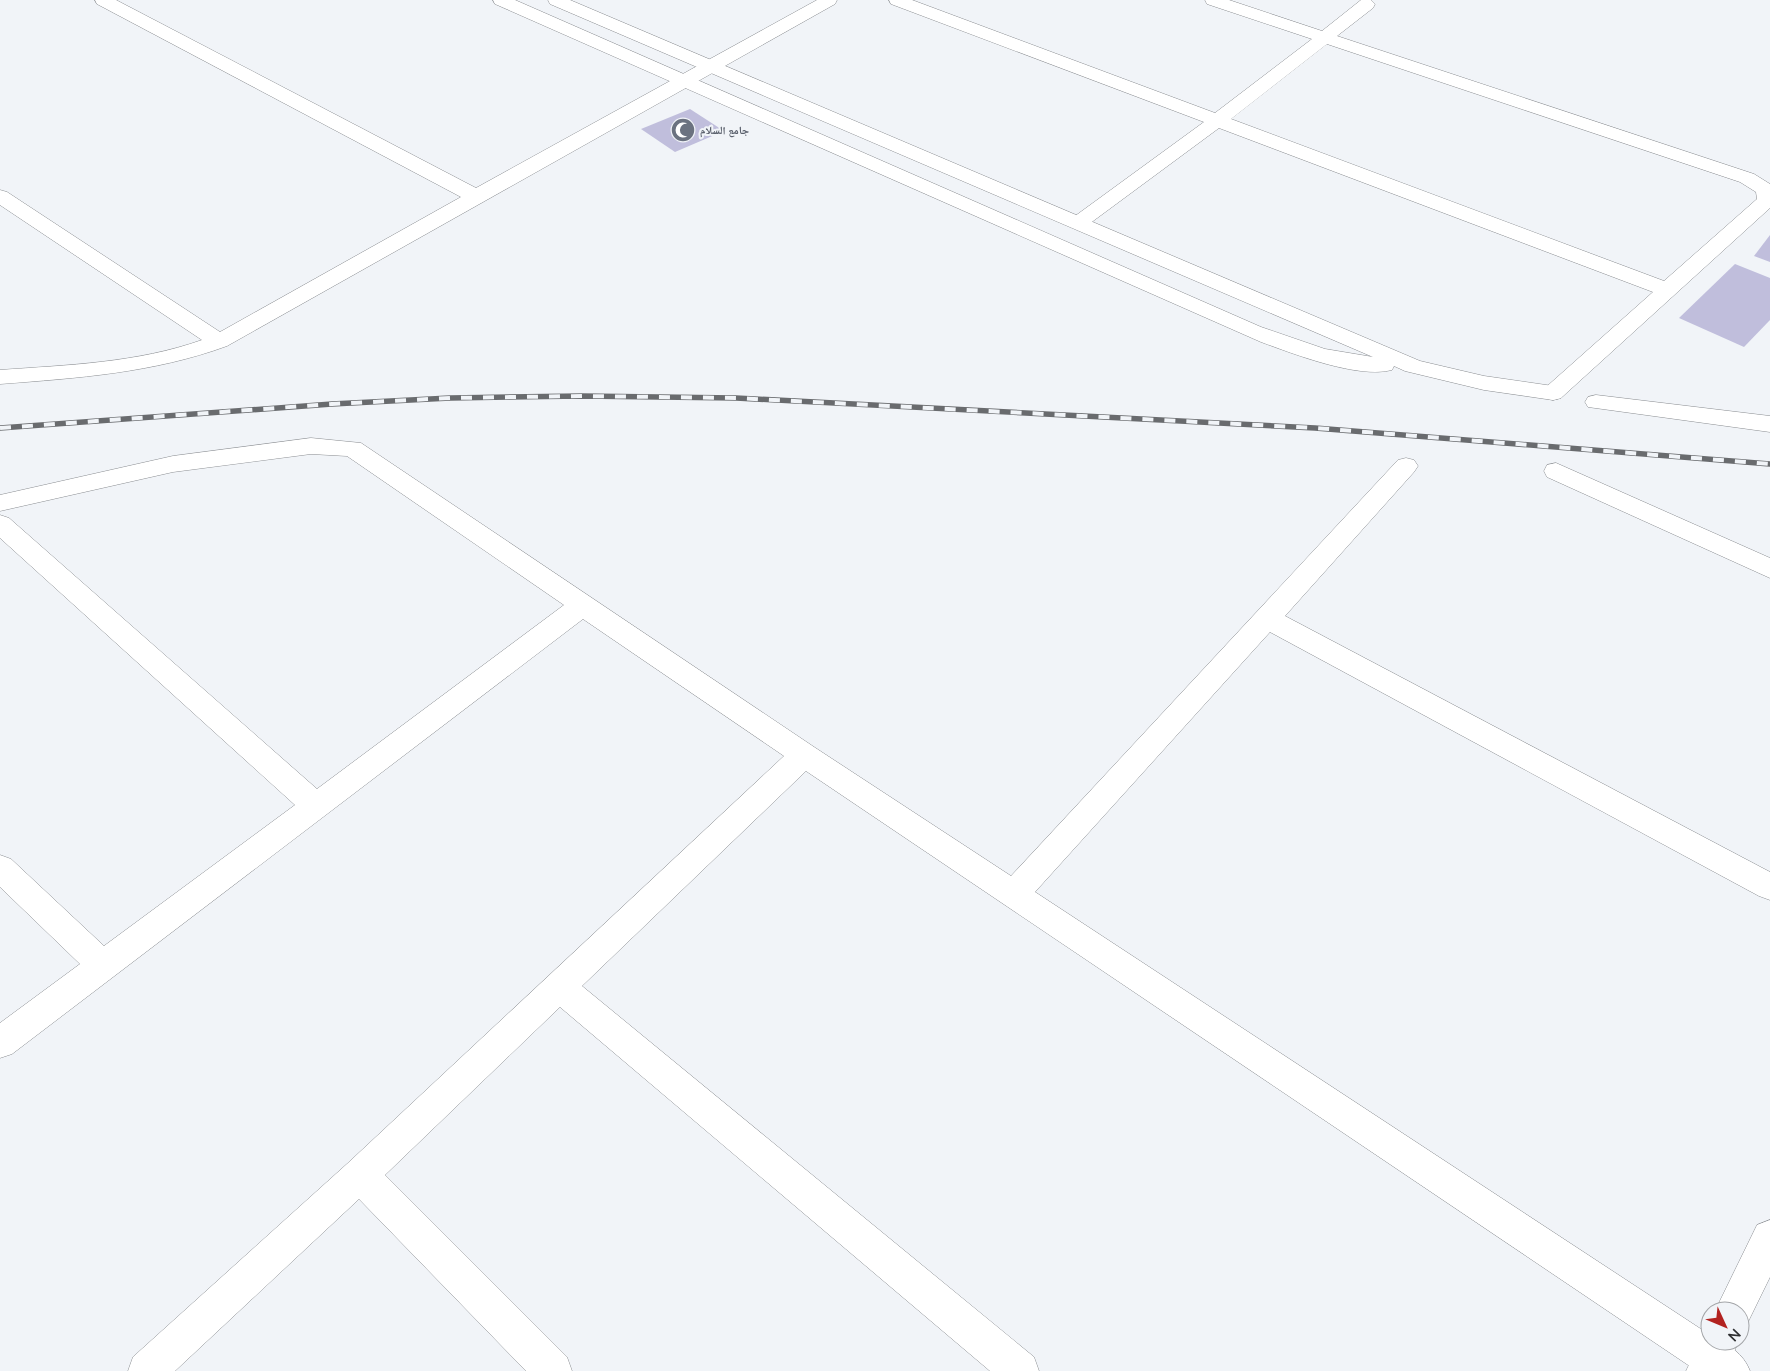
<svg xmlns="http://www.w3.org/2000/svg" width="1770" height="1371" viewBox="0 0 1770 1371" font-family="Lato,'Noto Naskh Arabic',sans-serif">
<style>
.building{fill:#c0bedc}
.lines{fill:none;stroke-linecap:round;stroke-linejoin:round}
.minor-casing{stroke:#8a8d91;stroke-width:1}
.tertiary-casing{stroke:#8a8d91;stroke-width:1}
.minor{fill:#fff;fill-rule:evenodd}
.tertiary{fill:#fff;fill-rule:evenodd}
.rail-casing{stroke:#696b6e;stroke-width:5.5}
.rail{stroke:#f1f4f8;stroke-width:4;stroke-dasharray:11;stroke-linecap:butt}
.labels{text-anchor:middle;stroke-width:4;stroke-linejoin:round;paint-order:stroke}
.far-worship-label{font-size:11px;font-weight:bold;fill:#5b616d;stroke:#f1f4f8;text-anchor:start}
</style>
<rect width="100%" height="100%" fill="#f1f4f8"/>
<g class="building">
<path d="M690 109 724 131 675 152 641 129Z"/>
<path d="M1770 235V262L1754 256Z"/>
<path d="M1735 264 1770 278V320L1744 347 1679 318Z"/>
</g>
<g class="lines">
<g class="minor-casing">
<g id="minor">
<path d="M95 0H116L476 188 817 0H837L835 4 227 346C153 373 78 378 0 384V370C68 365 137 363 202 340L0 205V190L7 192 220 332 461 197 97 4Z"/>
<path d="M889 0H912L1215 113 1312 39 1207 4 1205 0H1229L1322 31 1361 0H1371L1375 4 1373 8 1337 36 1754 174 1770 184V208L1561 398 1553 400 1545 398 1542 393 1545 388 1653 292 1219 128 1085 227 1078 229 1071 227 1068 223 1071 219 1204 122 891 4ZM1327 44 1740 182 1756 192 1757 199 1664 281 1231 119Z"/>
<path d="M311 438 361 443 814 747 1011 876 1398 460 1406 458 1414 460 1418 466 1414 472 1285 616 1770 872V900L1759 896 1270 632 1035 892 1710 1335V1341C1728 1341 1744 1355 1750 1371H1697L806 771 582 986 1034 1357 1039 1371H990L560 1007 385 1175 567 1357 572 1371H526L359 1199 175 1371H128L133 1357 348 1163 784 756 583 619 12 1054 0 1058V1023L80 964 0 887V855L11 859 104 946 295 805 0 538V515L9 518 317 789 564 605 347 456 311 454 173 472 0 511V495L173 456Z"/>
<path d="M1556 463 1770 558V578L1547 477 1544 471 1547 465Z"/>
</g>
</g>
<g class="tertiary-casing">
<g id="tertiary">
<path d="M493 0H515L1261 327 1325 349 1373 357 550 4 548 0H570L1420 361 1484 376 1553 386 1561 388 1564 393 1561 398 1553 400 1484 390 1405 371 1394 366 1392 370C1358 379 1294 354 1261 342L495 4Z"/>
<path d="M1596 395 1770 416V432L1588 407 1585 402 1588 397Z"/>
<path d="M1770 1220V1277L1747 1324 1740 1327V1311H1715L1757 1225Z"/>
<path d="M1710 1326V1341H1739L1725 1371H1686L1707 1328Z"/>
</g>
</g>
<use href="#minor" class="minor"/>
<use href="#tertiary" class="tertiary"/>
<g class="rail-casing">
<path id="rail" d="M0 428 332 404 450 398 582 396 736 398 1315 428 1770 464"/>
</g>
<use href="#rail" class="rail"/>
</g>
<defs>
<g id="mosque-disc" transform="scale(1.25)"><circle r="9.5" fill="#6b7280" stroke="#f1f4f8"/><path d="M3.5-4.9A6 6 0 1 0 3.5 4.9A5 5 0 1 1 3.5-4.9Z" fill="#fff"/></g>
</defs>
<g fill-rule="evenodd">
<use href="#mosque-disc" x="683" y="130"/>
</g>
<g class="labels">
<g class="far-worship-label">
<text x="700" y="134">جامع السلام</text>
</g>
</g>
<g transform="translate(1725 1326) rotate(134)"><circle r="24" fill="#f1f4f8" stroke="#a3a5a8"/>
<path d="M0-4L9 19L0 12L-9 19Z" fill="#b22220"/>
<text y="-8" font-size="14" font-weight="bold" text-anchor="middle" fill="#2e2f31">N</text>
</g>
</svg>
